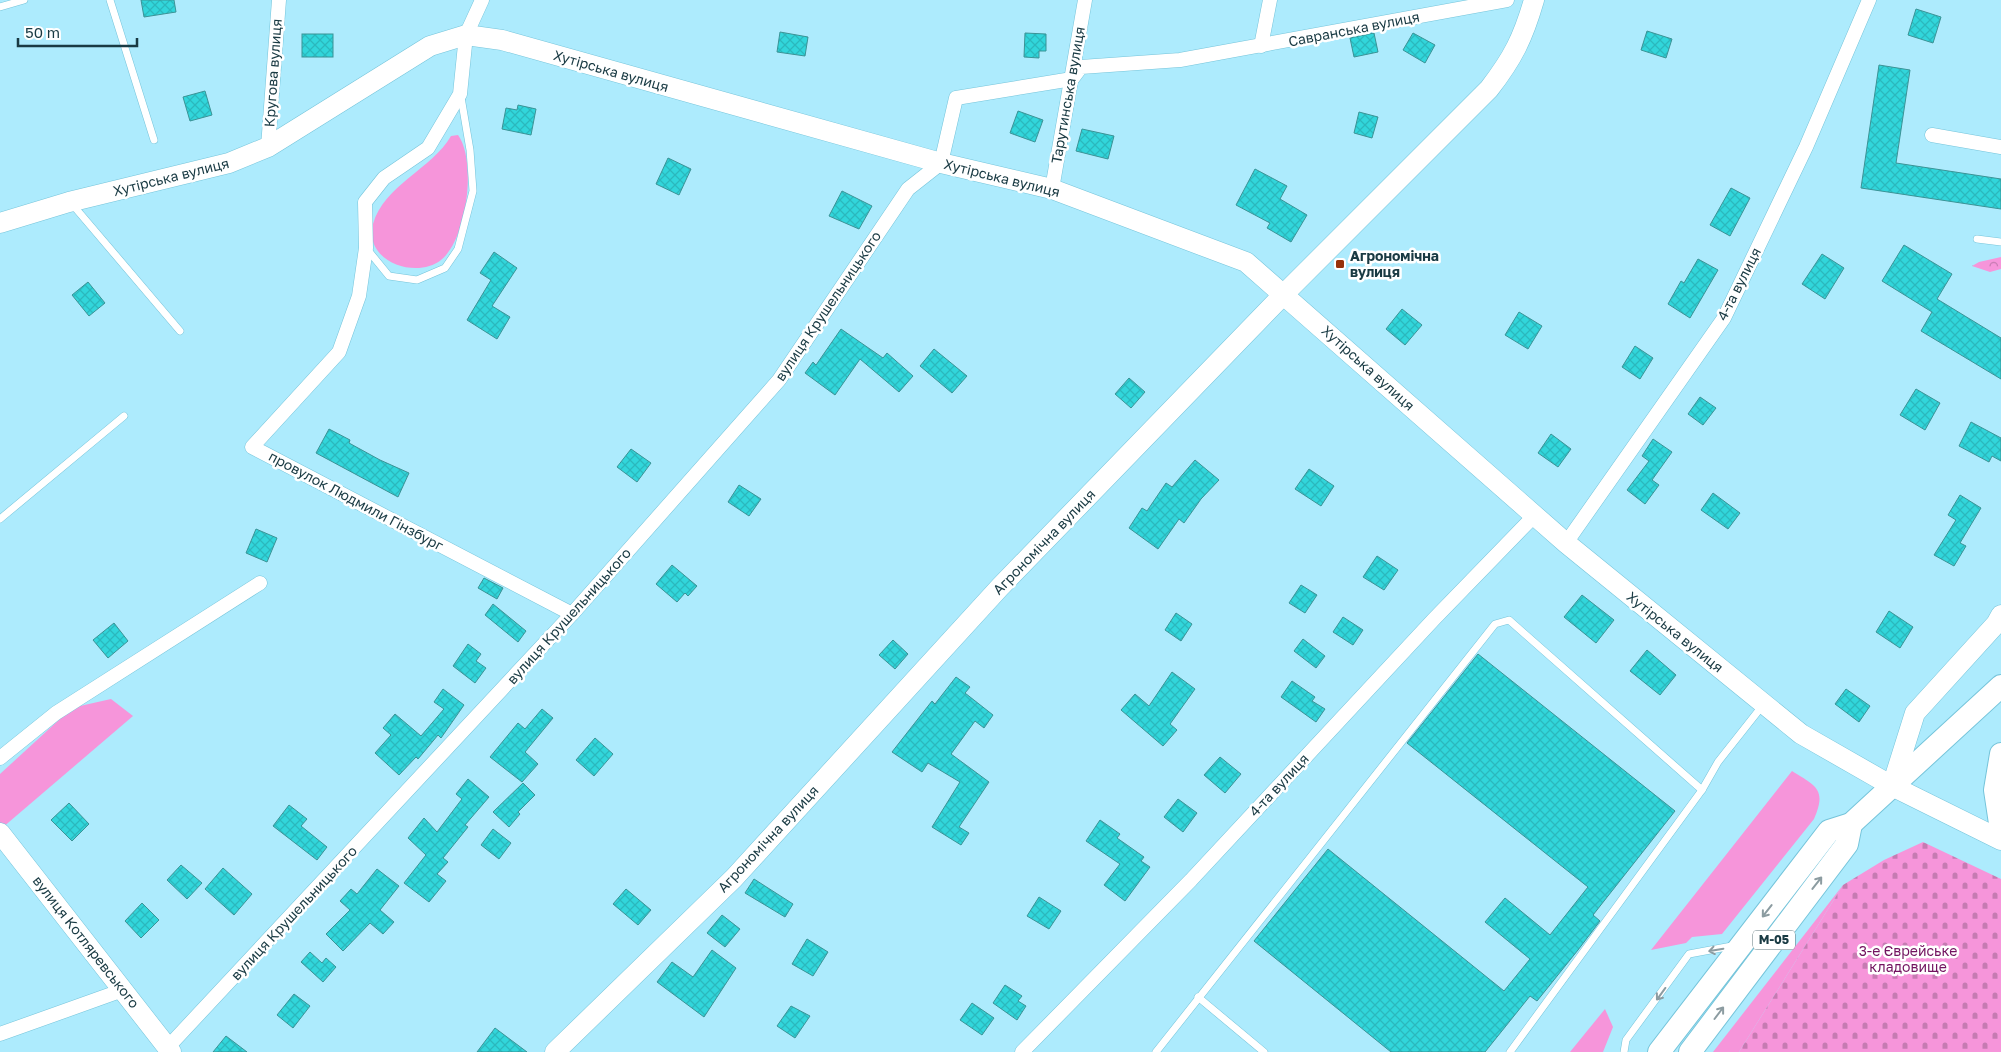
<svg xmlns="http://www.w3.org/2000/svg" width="2001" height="1052" viewBox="0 0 2001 1052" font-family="'Golos Text',sans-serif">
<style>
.green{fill:#f695da}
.cemetery{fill:url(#cemetery-stones)}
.park{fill:url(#park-crowns)}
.building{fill:url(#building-cross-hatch);stroke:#3b9396}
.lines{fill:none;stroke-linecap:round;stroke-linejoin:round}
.lane-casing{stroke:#75c4da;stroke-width:8}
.street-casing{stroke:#75c4da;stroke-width:15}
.secondary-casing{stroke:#75c4da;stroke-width:21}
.primary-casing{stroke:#75c4da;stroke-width:24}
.lane{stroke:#fff;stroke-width:7}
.street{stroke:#fff;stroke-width:14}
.secondary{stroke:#fff;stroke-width:20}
.primary{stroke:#fff;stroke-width:22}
.oneway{stroke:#8c9ca1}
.poi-dot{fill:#973109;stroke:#fff;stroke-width:2}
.labels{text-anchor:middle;stroke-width:5;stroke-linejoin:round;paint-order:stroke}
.shield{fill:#fff;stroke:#5e757b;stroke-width:1}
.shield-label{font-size:12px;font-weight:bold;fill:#193a43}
.street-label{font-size:14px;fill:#193a43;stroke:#fff}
.poi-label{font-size:14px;font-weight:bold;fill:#193a43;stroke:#fff;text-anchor:start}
.park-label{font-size:14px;fill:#72135f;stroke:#fff}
</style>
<defs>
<pattern id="cemetery-stones" width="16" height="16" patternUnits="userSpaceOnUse" patternTransform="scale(1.25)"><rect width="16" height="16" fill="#f695da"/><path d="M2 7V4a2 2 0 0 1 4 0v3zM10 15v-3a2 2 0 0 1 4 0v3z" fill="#c67bb2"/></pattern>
<pattern id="park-crowns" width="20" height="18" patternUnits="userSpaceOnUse" patternTransform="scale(1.25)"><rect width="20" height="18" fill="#f695da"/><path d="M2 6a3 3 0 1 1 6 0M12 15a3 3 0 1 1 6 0" fill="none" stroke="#c67bb2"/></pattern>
<pattern id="building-cross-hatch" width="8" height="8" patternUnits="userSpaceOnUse" patternTransform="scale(1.25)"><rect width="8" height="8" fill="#31d6db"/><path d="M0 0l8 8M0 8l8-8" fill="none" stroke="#2bb8bd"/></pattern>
</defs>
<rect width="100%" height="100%" fill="#adebfd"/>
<g class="green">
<path d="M458 135C477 161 467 240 441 260 416 280 363 261 373 224 384 185 432 169 451 136Z"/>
<path d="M111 699 133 716 2 828 0 825V774L61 718 80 706Z"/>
<path d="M1792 771C1816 786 1827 789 1814 819L1722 934 1692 937 1686 943 1651 950Z"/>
<path d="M1843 885 1739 1052H1713Z"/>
<path d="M1605 1009 1613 1027 1603 1052H1570Z"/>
</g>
<path class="cemetery" d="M1923 842 2001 879V1052H1739L1843 885 1884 860Z"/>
<path class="park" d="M2001 257V269L1990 272 1972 266 1979 262Z"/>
<g class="building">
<path d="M141 0H174L176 12 144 17Z"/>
<path d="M1916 9 1941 17 1933 43 1908 35Z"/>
<path d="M1647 31 1672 39 1666 58 1641 50Z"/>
<path d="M780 32 808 37 805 56 777 52Z"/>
<path d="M1025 33 1046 34V51H1039V58L1024 57Z"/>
<path d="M1374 33 1378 52 1354 57 1350 38Z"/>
<path d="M1413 33 1435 45 1425 63 1403 50Z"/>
<rect x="302" y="34" width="31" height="23"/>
<path d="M1879 65 1910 70 1896 163 2001 179V209L1861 188Z"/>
<path d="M205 91 212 115 190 121 183 97Z"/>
<path d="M518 105 536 109 531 135 502 129 506 108 517 110Z"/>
<path d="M1018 111 1043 120 1035 142 1010 133Z"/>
<path d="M1359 112 1378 117 1372 138 1354 133Z"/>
<path d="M1082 129 1114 136 1108 159 1076 151Z"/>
<path d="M668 158 691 169 679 195 656 184Z"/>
<path d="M1255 169 1287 186 1280 199 1307 215 1291 242 1267 228 1270 223 1236 205Z"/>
<path d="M1731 188 1750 198 1730 236 1710 225Z"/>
<path d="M842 191 872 206 859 229 829 216Z"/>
<path d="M1904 245 1952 274 1937 299 2001 338V379L1921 331 1932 312 1882 281Z"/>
<path d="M494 252 517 268 492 306 510 317 497 339 467 320 491 280 480 273Z"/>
<path d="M1822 254 1844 268 1825 299 1802 284Z"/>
<path d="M1698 259 1718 270 1690 318 1668 304 1681 281 1684 283Z"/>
<path d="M88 282 105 303 89 316 72 295Z"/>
<path d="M1402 309 1422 325 1405 345 1386 329Z"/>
<path d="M1519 312 1542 326 1528 349 1505 335Z"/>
<path d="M841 329 883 358 887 353 913 376 899 392 860 359 835 395 805 373 813 362 816 365Z"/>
<path d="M1635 346 1653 358 1640 379 1622 367Z"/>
<path d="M934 349 967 376 952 393 920 366Z"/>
<path d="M1129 378 1145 392 1131 408 1115 394Z"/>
<path d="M1916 389 1940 403 1925 430 1900 415Z"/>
<path d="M1700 397 1716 408 1703 425 1688 414Z"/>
<path d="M1971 422 2001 438V461L1992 456 1989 462 1959 446Z"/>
<path d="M329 429 350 440 349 443 380 460 409 473 398 497 316 453Z"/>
<path d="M1551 434 1571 449 1558 467 1538 453Z"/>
<path d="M1653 439 1672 452 1652 480 1659 485 1645 504 1627 490 1649 461 1642 456Z"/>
<path d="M631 449 651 463 637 482 617 467Z"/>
<path d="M1195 460 1219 480 1201 499 1184 523 1179 519 1158 549 1129 528 1142 508 1147 511 1166 483 1172 487Z"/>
<path d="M1309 469 1334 486 1321 506 1295 489Z"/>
<path d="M739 485 761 499 749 516 728 502Z"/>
<path d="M1713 493 1740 513 1728 529 1701 510Z"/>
<path d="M1960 495 1981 508 1960 543 1966 546 1954 566 1934 555 1956 520 1948 515Z"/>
<path d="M256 529 277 538 267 562 246 553Z"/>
<path d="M1377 556 1398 570 1384 590 1363 577Z"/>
<path d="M672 565 697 586 688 596 685 593 677 602 656 584Z"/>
<path d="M484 578 503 588 497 599 478 588Z"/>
<path d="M1301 585 1317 595 1305 613 1289 603Z"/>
<path d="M1582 595 1614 620 1596 643 1564 617Z"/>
<path d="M493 604 526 631 518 642 485 615Z"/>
<path d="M1889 611 1913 627 1900 648 1876 632Z"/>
<path d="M1176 613 1192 624 1181 641 1165 630Z"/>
<path d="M1343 617 1363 630 1353 645 1333 632Z"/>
<path d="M114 623 128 641 108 658 93 640Z"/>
<path d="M1303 639 1325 656 1316 668 1294 651Z"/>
<path d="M893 640 908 654 895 669 879 655Z"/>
<path d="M468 644 481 654 476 661 486 668 475 683 453 666Z"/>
<path d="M1647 650 1676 675 1660 695 1630 671Z"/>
<path d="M1478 654 1675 811 1593 915 1600 921 1578 950 1537 1001 1530 996 1485 1052H1391L1254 941 1328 849 1504 991 1530 959 1485 922 1505 898 1550 935 1588 887 1407 743Z"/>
<path d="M1172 672 1195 689 1170 724 1177 730 1163 746 1121 710 1135 694 1149 706Z"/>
<path d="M956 677 970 687 965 693 993 715 984 728 975 721 951 754 989 782 959 827 969 833 961 845 932 827 960 782 928 763 922 772 892 752 932 701 935 704Z"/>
<path d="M1292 681 1315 697 1312 701 1325 709 1316 722 1281 697Z"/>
<path d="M443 689 464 705 441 738 438 735 418 759 416 757 399 775 375 753 391 735 383 728 395 714 421 736 444 709 434 702Z"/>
<path d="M1846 689 1870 706 1859 722 1835 704Z"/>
<path d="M542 709 553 718 525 752 538 764 522 782 490 757 518 723 525 729Z"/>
<path d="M595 738 613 754 594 776 576 760Z"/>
<path d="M1220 757 1241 774 1225 793 1204 775Z"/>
<path d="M468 779 489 797 465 825 468 827 443 858 448 862 437 874 446 881 429 902 404 883 426 855 408 838 424 818 437 832 462 799 456 794Z"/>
<path d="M523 783 535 795 518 812 520 814 509 827 493 812Z"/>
<path d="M1178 799 1197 813 1183 832 1164 817Z"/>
<path d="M69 803 89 824 72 841 51 820Z"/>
<path d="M289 805 307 819 301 826 327 847 317 860 273 826Z"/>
<path d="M1100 820 1120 834 1117 838 1144 857 1141 861 1150 867 1125 901 1104 885 1120 864 1086 841Z"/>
<path d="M493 829 511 843 499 859 481 845Z"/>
<path d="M181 865 202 883 187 899 167 880Z"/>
<path d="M223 868 252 894 234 915 205 889Z"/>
<path d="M377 869 399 886 380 910 394 922 383 934 370 923 343 951 326 934 350 910 340 901 351 889 357 894Z"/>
<path d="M754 879 793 904 785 917 745 893Z"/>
<path d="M626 889 651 910 638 925 613 904Z"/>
<path d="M1039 897 1061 911 1049 929 1027 916Z"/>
<path d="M142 903 159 920 141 938 125 921Z"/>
<path d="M722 915 740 929 725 947 707 933Z"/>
<path d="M807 939 828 952 813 976 792 964Z"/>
<path d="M712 950 736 968 704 1017 657 982 672 962 693 977Z"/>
<path d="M310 952 322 963 326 958 336 967 323 982 301 962Z"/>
<path d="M1005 985 1022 996 1018 1001 1026 1006 1017 1020 993 1003Z"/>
<path d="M294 994 310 1006 293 1028 277 1015Z"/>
<path d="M972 1003 994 1018 982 1035 960 1020Z"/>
<path d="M791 1006 810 1016 795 1038 777 1026Z"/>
<path d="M495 1028 527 1052H477Z"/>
<path d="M226 1036 247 1052H213Z"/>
</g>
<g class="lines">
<g class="lane-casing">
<g id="lane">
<path d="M110 0 154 140"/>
<path d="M0 7 24 0"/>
<path d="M72 204 180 331"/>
<path d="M1977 239 2001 242"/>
<path d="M367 249 389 276 417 280 445 268 458 249 473 191 470 150 461 97"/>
<path d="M0 519 124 416"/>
<path d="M1198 997 1264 1052"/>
<path d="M1156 1052 1495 624 1509 620 1702 790"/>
<path d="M1510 1052 1702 790 1718 762 1763 705"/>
<path d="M1624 1052 1626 1040 1689 954 1732 946"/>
</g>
</g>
<g class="street-casing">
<g id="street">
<path d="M482 0 466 35 460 94 428 148 384 178 365 202 366 248 359 296 339 352 252 447 572 614"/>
<path d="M1261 46 1270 0"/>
<path d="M1932 135 2001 147"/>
<path d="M268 147 279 0"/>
<path d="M1052 189 1085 0"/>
<path d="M1566 543 1724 318 1806 147 1869 0"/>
<path d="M0 758 56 713 260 583"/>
<path d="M0 1034 123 990"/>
<path d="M168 1047 572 614 779 380 908 189 941 163 956 98 1072 79 1081 67 1180 60 1507 0"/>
<path d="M1022 1052 1191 880 1434 619 1534 516"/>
</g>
</g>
<g class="secondary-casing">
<g id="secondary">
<path d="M0 223 69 202 229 163 268 147 430 46 466 35 502 40 941 163 1052 189 1246 262 1566 543 1801 734 1892 786 2001 840"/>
<path d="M1892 786 1915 713 1996 624 2001 615"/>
<path d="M0 833 171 1052"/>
<path d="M555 1052 734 878 1000 587 1284 294 1489 89C1513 58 1523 38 1534 0"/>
</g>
</g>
<g class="primary-casing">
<g id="primary">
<path d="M2001 754 1995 790 2001 830"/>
<path d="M1659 1052 1829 831 1851 824 2001 686"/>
<path d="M1690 1052 1847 844 1851 824"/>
</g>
</g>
<use href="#lane" class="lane"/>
<use href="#street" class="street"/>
<use href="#secondary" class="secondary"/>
<use href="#primary" class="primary"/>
</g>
<defs><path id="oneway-shaft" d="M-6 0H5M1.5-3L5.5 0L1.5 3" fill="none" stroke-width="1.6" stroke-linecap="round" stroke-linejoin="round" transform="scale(1.25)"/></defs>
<g class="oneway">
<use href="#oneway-shaft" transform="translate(1817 883) rotate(-52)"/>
<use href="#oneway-shaft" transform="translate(1767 911) rotate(128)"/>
<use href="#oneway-shaft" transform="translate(1716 950) rotate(170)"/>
<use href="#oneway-shaft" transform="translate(1661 994) rotate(126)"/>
<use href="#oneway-shaft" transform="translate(1719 1013) rotate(-53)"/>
</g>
<rect class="poi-dot" x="1335" y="259" width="10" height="10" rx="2.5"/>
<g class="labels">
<rect class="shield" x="1753" y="930.5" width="42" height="19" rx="4"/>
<g class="shield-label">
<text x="1774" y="944">М-05</text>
</g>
<g class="street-label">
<text transform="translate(1354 29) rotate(-11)" y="5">Савранська вулиця</text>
<text transform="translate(611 71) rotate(16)" y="5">Хутірська вулиця</text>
<text transform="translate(273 73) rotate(-86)" y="5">Кругова вулиця</text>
<text transform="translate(1068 95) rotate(-80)" y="5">Тарутинська вулиця</text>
<text transform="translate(171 177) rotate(-14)" y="5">Хутірська вулиця</text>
<text transform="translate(1002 178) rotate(14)" y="5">Хутірська вулиця</text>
<text transform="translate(1739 284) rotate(-63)" y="5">4-та вулиця</text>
<text transform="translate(828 306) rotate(-56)" y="5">вулиця Крушельницького</text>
<text transform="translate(1368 368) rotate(42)" y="5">Хутірська вулиця</text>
<text transform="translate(356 501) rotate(28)" y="5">провулок Людмили Гінзбург</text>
<text transform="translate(1044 542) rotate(-46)" y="5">Агрономічна вулиця</text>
<text transform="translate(569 616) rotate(-48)" y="5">вулиця Крушельницького</text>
<text transform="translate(1675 632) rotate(39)" y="5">Хутірська вулиця</text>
<text transform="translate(1279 785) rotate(-47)" y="5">4-та вулиця</text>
<text transform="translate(768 839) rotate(-47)" y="5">Агрономічна вулиця</text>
<text transform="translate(294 913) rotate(-47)" y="5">вулиця Крушельницького</text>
<text transform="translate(86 942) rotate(52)" y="5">вулиця Котляревського</text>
</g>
<g class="poi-label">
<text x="1350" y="261">Агрономічна<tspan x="1350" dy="16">вулиця</tspan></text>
</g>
<g class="park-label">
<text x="1908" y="956">3-е Єврейське<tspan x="1908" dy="16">кладовище</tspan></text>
</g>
</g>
<path d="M18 38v8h119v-8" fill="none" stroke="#193a43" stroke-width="2.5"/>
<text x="25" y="38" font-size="15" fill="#193a43" stroke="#ffffff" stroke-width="4" paint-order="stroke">50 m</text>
</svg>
